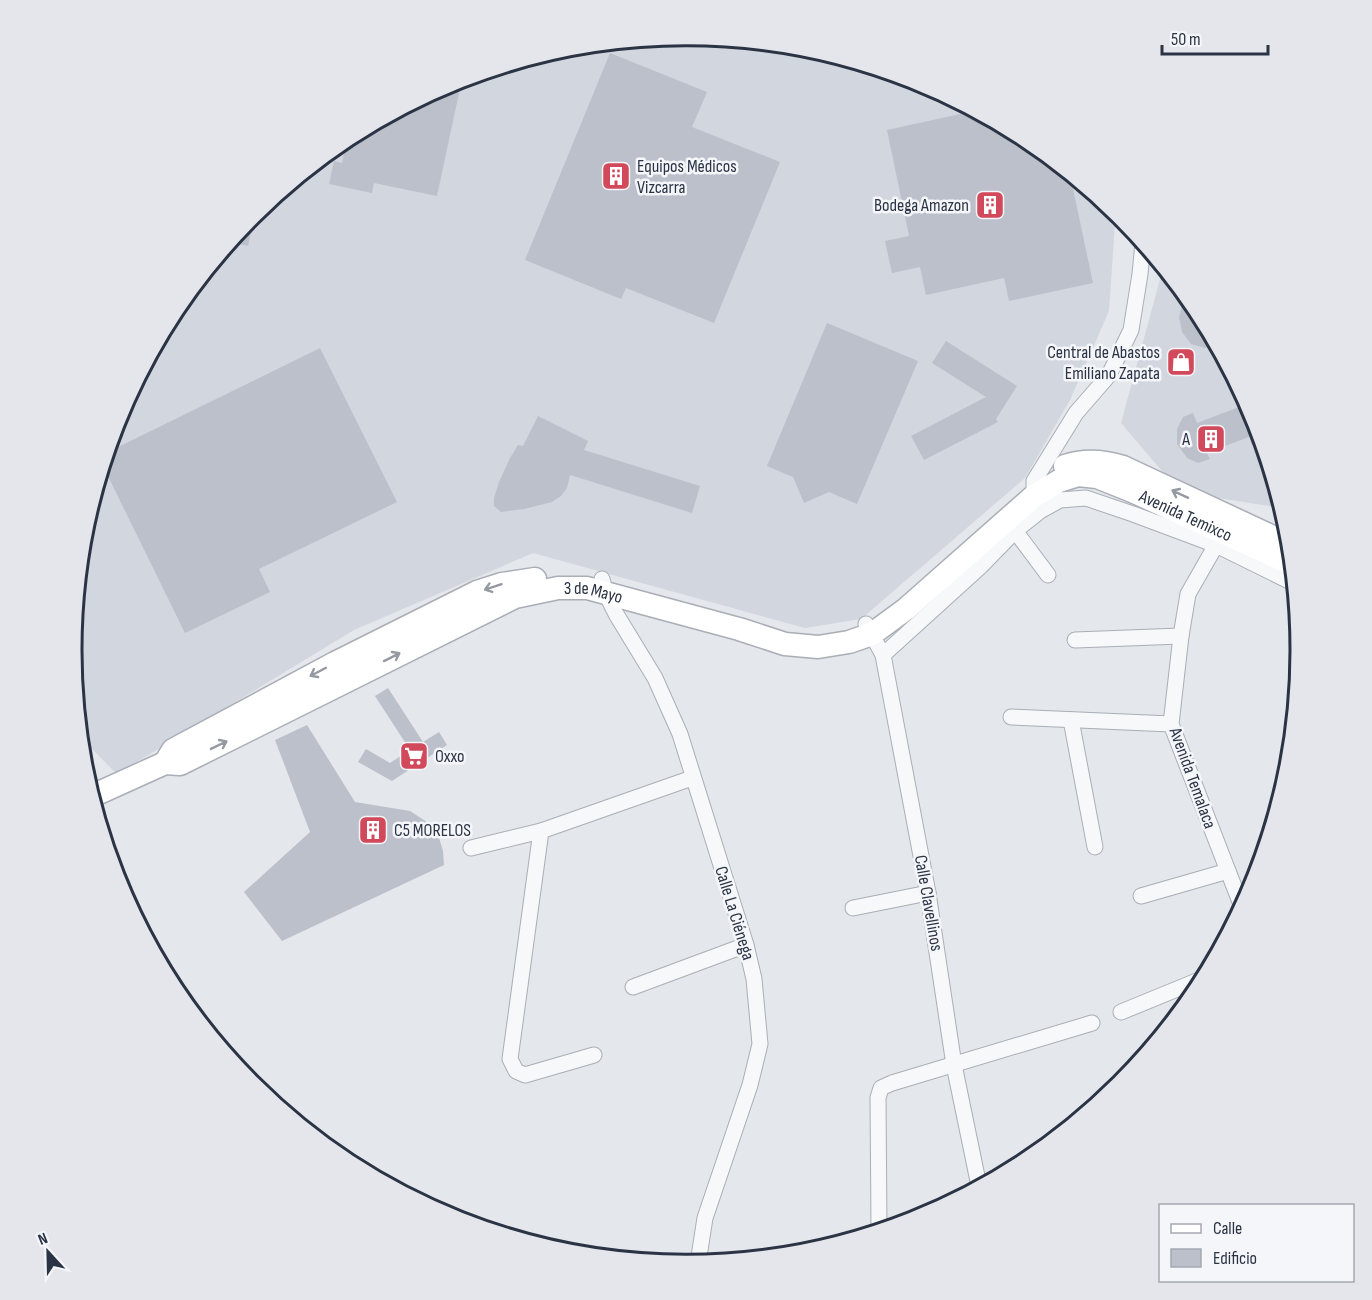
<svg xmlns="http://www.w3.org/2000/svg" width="1372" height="1300" viewBox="0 0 1372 1300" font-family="'Sofia Sans Condensed',sans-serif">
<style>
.built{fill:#d2d6de}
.building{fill:#bbc0ca}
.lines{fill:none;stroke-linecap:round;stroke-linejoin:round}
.minor-casing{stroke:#a9aeb7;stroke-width:17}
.secondary-casing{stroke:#a9aeb7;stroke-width:25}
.minor{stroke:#f7f8fa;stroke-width:15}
.secondary{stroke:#fff;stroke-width:22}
.oneway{stroke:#959aa2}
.labels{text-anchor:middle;stroke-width:5;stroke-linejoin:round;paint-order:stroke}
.poi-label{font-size:18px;fill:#2b3445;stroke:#f4f6f9;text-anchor:start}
.street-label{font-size:18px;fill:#2b3445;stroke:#f4f6f9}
.rim{fill:none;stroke:#2b3445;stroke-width:3}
</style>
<rect width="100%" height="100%" fill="#e4e7ec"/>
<g class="built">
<path d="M686 36 806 48 921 83 1027 140 1111 208 1115 223 1109 311 1070 400 1025 478 861 619 805 628 533 553 354 630 117 774 81 738 72 650 84 530 119 415 176 309 252 216 345 139 451 83 567 48Z"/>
<path d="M1163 268 1197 309 1253 415 1282 508 1180 492 1121 423Z"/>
</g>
<g class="building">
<path d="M610 53 707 92 692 127 780 162 714 323 626 288 621 299 525 260Z"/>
<path d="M462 79 437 196 374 183 372 193 329 184 334 161 342 163 347 138 451 83Z"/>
<path d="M974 111 1027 140 1070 175 1093 283 1009 301 1004 278 926 295 920 267 892 273 885 241 909 236 887 130Z"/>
<path d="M255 213 248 246 230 242 252 216Z"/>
<path d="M1189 300 1197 309 1212 338H1210L1212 346 1205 348 1191 344 1182 332 1179 317 1182 306Z"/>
<path d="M827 323 918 361 857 504 829 492 804 503 793 477 767 466Z"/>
<path d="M946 341 1017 386 996 419 998 422 924 460 911 436 986 397 932 363Z"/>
<path d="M320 348 397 502 259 569 270 592 185 633 103 466 108 452Z"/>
<path d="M1247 404 1259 433 1207 453 1210 459 1198 463 1187 458 1177 444V429L1183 417 1193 413 1197 423Z"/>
<path d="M538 416 588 441 584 450 700 486 692 513 570 475 567 488 561 496 552 502 524 509 501 512 494 506V498L499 482 510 458 518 445 523 446Z"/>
<path d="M388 688 423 742 439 732 447 745 392 781 358 762 366 749 390 763 410 750 375 696Z"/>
<path d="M307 725 355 802 410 811 436 828 443 851 444 865 282 941 244 892 310 832 275 740Z"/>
</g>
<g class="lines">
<g class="minor-casing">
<g id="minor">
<path d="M1036 501 1034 496V481L1076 413 1109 375 1131 330 1140 274 1143 243"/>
<path d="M1010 524 1048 575"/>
<path d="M1216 545 1188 594 1181 636 1171 724 1242 907"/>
<path d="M602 579 606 594 616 614 655 678 680 734 746 945 754 979 760 1044 750 1085 705 1218 698 1263"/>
<path d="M866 624 883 655 928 893 954 1065 979 1186"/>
<path d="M1075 640 1181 636"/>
<path d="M883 655 980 567 1016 530 1040 511 1060 500 1086 498 1133 514 1216 545 1293 583"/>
<path d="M1011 717 1171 724"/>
<path d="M1071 720 1095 847"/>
<path d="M541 831 510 1059 516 1071 525 1075 594 1055"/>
<path d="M471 848 541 831 692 778"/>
<path d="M1141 896 1228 871"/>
<path d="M853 908 928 893"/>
<path d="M633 987 746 945"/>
<path d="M1121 1012 1204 978"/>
<path d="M879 1230 878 1098 881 1088 892 1083 1092 1023"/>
</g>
</g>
<g class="secondary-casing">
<g id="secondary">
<path d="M1065 466C1085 459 1104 461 1123 467L1290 545"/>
<path d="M165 763 173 750 335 663 477 592 502 584 535 579"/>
<path id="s1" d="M92 796 165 763 180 764 515 597 558 588H587L739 629 785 644 818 647 849 642 872 634 906 609 1034 496 1059 481 1078 475 1097 477 1132 491 1292 564"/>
</g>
</g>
<use href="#minor" class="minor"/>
<use href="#secondary" class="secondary"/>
</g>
<defs><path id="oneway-shaft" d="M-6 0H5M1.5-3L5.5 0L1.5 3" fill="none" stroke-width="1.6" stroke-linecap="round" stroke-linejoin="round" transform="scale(1.5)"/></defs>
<g class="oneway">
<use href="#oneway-shaft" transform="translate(1180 494) rotate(-155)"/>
<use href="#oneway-shaft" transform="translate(493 587) rotate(162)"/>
<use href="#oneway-shaft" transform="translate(392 657) rotate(-27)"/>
<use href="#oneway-shaft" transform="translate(318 672) rotate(152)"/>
<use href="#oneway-shaft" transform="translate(219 745) rotate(-26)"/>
</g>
<defs>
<g id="building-square" transform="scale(1.5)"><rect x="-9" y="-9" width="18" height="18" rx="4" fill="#d1495b" stroke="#f4f6f9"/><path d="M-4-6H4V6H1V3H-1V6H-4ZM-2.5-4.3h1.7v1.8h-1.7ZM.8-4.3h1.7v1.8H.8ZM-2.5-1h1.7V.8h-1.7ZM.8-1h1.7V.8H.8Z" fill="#fff"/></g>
<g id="shop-square" transform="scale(1.5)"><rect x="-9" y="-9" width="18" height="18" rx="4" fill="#d1495b" stroke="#f4f6f9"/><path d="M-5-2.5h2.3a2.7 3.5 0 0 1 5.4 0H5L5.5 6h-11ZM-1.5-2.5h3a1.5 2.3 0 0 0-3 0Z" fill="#fff"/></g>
<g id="supermarket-square" transform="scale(1.5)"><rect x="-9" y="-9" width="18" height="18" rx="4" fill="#d1495b" stroke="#f4f6f9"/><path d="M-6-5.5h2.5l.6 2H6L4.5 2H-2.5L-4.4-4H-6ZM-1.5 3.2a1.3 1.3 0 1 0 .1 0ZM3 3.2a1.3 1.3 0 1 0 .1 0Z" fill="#fff"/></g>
</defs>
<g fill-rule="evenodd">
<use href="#building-square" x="616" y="176"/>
<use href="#building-square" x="990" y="205"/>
<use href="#shop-square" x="1181" y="362"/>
<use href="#building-square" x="1211" y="439"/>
<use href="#supermarket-square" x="414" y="756"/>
<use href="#building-square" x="373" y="830"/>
</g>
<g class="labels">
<g class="poi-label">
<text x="637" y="172">Equipos Médicos<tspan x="637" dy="21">Vizcarra</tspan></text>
<text x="969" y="211" text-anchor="end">Bodega Amazon</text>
<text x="1160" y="358" text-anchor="end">Central de Abastos<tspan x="1160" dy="21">Emiliano Zapata</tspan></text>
<text x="1190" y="445" text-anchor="end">A</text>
<text x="435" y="762">Oxxo</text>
<text x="394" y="836">C5 MORELOS</text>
</g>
<g class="street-label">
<text dy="6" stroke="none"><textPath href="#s1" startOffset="1215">Avenida Temixco</textPath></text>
<text dy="6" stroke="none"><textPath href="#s1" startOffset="549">3 de Mayo</textPath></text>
<text transform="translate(1193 778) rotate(70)" y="6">Avenida Temalaca</text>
<text transform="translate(929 903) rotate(80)" y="6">Calle Clavellinos</text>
<text transform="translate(735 913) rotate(73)" y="6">Calle La Ciénega</text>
</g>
</g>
<path d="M0 0H1372V1300H0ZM82 650a604 604 0 1 1 1208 0a604 604 0 1 1-1208 0Z" fill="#e4e6eb" fill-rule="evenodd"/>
<path class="rim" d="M82 650a604 604 0 1 1 1208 0a604 604 0 1 1-1208 0Z"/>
<rect x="1159" y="1204" width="195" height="78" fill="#f4f6f9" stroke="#a4a8b1" stroke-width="1.5"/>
<rect x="1171" y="1224" width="30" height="9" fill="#ffffff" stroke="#a4a8b1" stroke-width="1.5"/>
<text x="1213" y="1234" font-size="18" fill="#2b3445">Calle</text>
<rect x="1171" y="1249" width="30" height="18" fill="#bbc0ca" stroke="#a4a8b1" stroke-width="1.5"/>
<text x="1213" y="1264" font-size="18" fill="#2b3445">Edificio</text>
<g transform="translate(48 1252) rotate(338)" stroke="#f4f6f9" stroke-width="4.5" paint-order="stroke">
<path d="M0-4.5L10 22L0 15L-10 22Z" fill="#2b3445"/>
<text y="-9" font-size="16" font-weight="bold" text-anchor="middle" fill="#2b3445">N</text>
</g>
<path d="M1162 45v9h106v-9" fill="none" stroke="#2b3445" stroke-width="3"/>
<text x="1171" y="45" font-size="18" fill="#2b3445" stroke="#f4f6f9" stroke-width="4.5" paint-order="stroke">50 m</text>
</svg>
